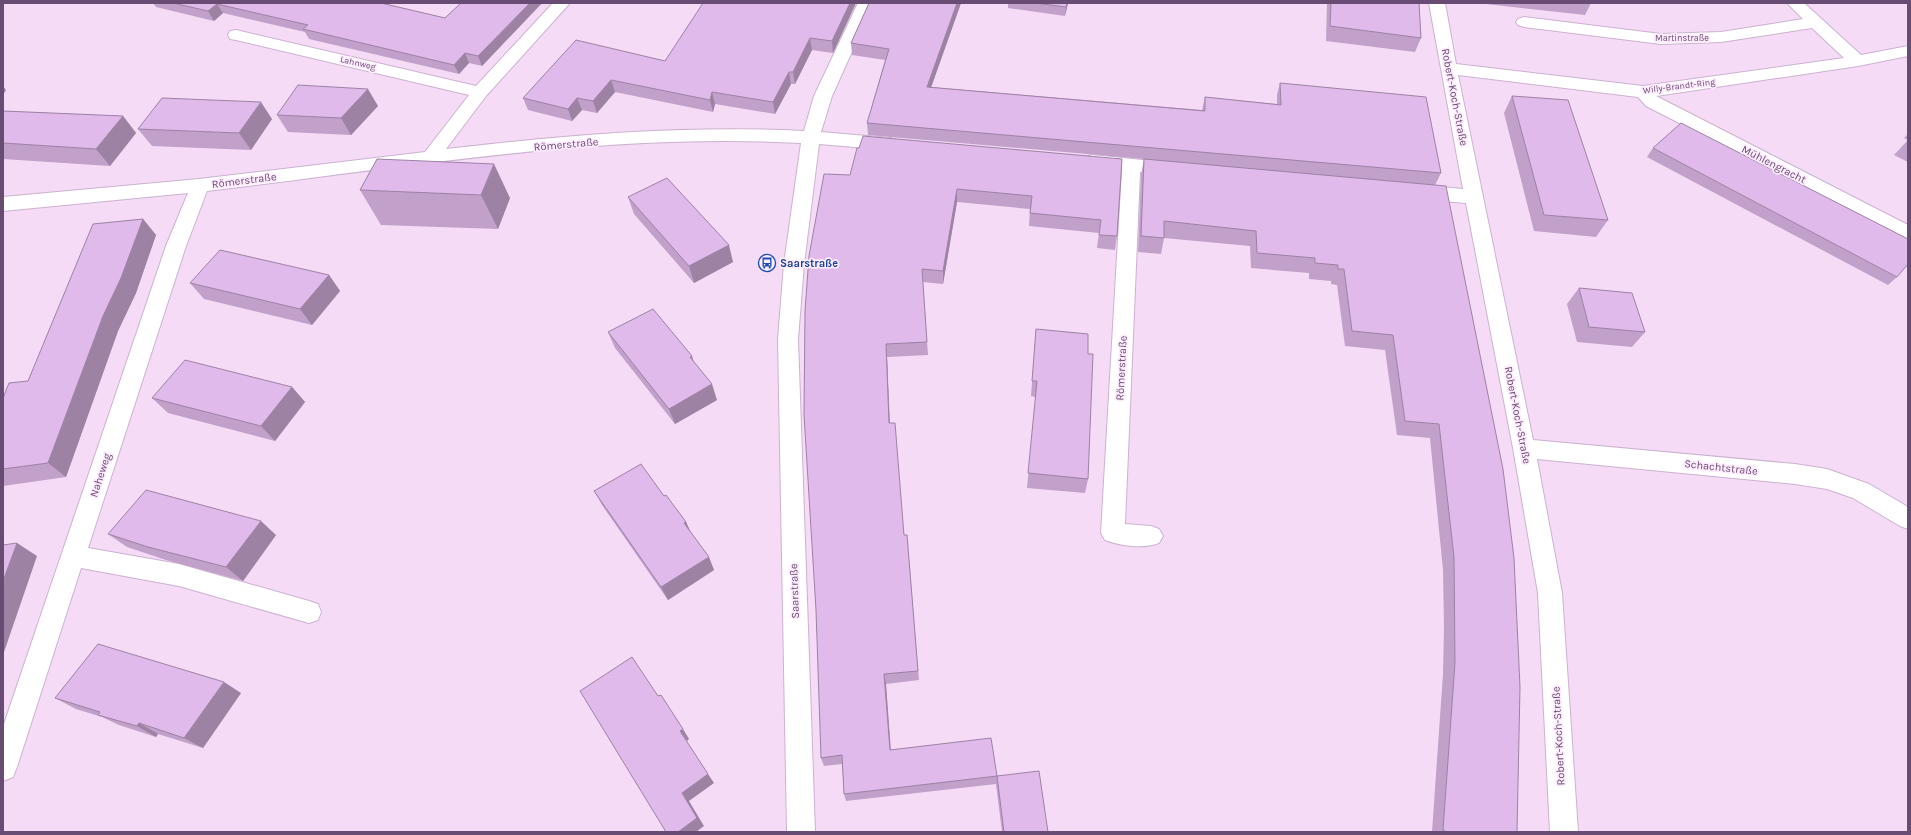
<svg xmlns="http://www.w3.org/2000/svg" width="1911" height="835" viewBox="0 0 1911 835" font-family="Karla,sans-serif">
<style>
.residential{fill:#f6dbf7}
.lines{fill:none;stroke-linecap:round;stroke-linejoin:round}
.minor-casing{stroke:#ccb2d1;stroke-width:2}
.minor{fill:#fff;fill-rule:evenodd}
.wall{fill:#c1a0c9}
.shaded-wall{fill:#9d82a4}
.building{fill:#e0baea;stroke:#9d82a4}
.labels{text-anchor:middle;stroke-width:3.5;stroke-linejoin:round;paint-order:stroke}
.far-street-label{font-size:9px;fill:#694c73;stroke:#feecfe}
.street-label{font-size:11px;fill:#694c73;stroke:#feecfe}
.transit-label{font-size:11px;font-weight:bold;fill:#164399;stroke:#feecfe;text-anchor:start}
</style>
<rect width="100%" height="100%" fill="#fbe6fb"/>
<rect class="residential" x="3" y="3" width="1905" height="829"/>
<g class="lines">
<g class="minor-casing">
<g id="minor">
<path d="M553 3H570L486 96 446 149C565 135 684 125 804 131L814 96 858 3H874L832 96 821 132 890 138 896 140 899 144 896 148 890 150 819 144 804 264 798 339 815 832H787L778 339 784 264 801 143C603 132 404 168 207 191L186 246 88 548 179 564 309 601 318 604 321 612 318 620 309 623 179 586 81 568 17 767 13 777 3 781V727L166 246 188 193 3 211V197L199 179 425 152 469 95 236 40 230 39 228 35 230 31 236 30 476 86Z"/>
<path d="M1429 3H1445L1456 64 1643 86 1844 58 1812 28 1721 42 1661 44 1524 27 1518 25 1516 22 1518 19 1524 17 1661 34 1721 32 1803 19 1787 3H1804L1861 55 1908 46V56L1858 66 1656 96 1908 225V240L1646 106 1638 97 1458 75 1533 440 1795 464 1827 469 1869 484 1908 507V529L1900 526 1853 498 1827 489 1795 484 1537 459 1562 593 1578 832H1550L1538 593 1513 448 1466 203 1418 199 1411 197 1409 192 1411 187 1418 185 1463 189Z"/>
<path d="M1092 155 1173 163 1180 165 1182 169 1180 173 1173 175 1140 172 1125 524 1151 526 1159 529 1163 536 1159 543C1144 549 1120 546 1105 540L1101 533 1122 170 1086 165 1083 161 1086 157Z"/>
</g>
</g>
<use href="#minor" class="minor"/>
</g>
<g class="wall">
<path d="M153 3H381L445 18 461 3H542L482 66 469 63 459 74 309 39 305 32 223 13 214 21 156 7Z"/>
<path d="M735 3H856L833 53 812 50 795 84H791L775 114 715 104 713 112 615 92 597 113 582 110 572 121 528 110 523 98 665 61Z"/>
<path d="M869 3H961L931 87 1202 110 1205 97 1277 104V95L1280 83 1441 173 1435 185 1517 832H1432L1443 674 1444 627 1443 570 1430 438 1397 435 1385 350 1345 346 1337 285 1331 284V281L1309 279V273L1251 268 1250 246 1164 238 1161 254 1138 252 1141 175 1144 159 868 135 867 123 885 60 852 55 851 43Z"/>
<path d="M1008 3H1068L1065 16 1008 8Z"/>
<path d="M1327 3H1419L1421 38 1415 52 1326 41Z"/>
<path d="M1477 3H1591L1585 15Z"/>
<path d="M1512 96 1608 220 1596 237 1534 231 1504 113Z"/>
<path d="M378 106 351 135 288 132 277 115Z"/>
<path d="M3 111 123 116 136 133 110 166 3 159Z"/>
<path d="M272 119 251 150 152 146 138 129Z"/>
<path d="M1908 134V162L1894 155 1908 140 1904 138Z"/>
<path d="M1653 148 1897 277 1888 285 1647 157Z"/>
<path d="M377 159 510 198 498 229 381 225 360 190Z"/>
<path d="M1122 159 1117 236 1115 250 1097 248 1099 233 1029 226 1030 209 957 202 943 284 923 282 928 355 887 357 890 423 904 535H907L919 680 886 684 891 750 997 776 1048 832H1002L996 784 846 801 844 794 842 764 824 766 821 758 850 175Z"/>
<path d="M628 197 733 262 694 283 634 214Z"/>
<path d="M143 219 156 235 136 293 118 331 66 477 3 486V398L28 381Z"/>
<path d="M329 275 340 291 312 325 204 299 190 283Z"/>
<path d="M1579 288 1645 332 1632 347 1577 342 1567 304Z"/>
<path d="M1036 329 1088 479 1085 493 1027 488 1036 397 1031 396Z"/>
<path d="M608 332 694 362 717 400 675 424 615 348Z"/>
<path d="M292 387 305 402 275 441 168 413 152 398Z"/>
<path d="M594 491 664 496 686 522 691 533 714 570 668 600 602 505Z"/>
<path d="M108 534 276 535 243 581 166 560 127 547Z"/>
<path d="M241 693 203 748 158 734 156 737 119 725 102 717 76 709 55 698Z"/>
</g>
<g class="shaded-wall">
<path d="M530 3H542L482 66 478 56Z"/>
<path d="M850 3H856L833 53 832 41Z"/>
<path d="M957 3H961L927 99V87Z"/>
<path d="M1067 3H1068L1065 16 1066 7Z"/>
<path d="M217 4 223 13 214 21 208 11Z"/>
<path d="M810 38 812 50 795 84 793 72Z"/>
<path d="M465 53 469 63 459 74 454 65Z"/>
<path d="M789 72 791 84 775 114 773 102Z"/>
<path d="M611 80 615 92 597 113 593 101Z"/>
<path d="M3 86 6 90 3 95Z"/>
<path d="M368 89 378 106 351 135 341 118Z"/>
<path d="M712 92 715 104 713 112 710 100Z"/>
<path d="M577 98 582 110 572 121 568 109Z"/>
<path d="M261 102 272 119 251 150 239 133Z"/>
<path d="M123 116 136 133 110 166 96 149Z"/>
<path d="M494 164 510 198 498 229 481 195Z"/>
<path d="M957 189V202L943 284V271Z"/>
<path d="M143 219 156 235 136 293 118 331 66 477 48 463 103 316Z"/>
<path d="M729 245 733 262 694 283 689 266Z"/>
<path d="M329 275 340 291 312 325 300 309Z"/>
<path d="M886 344 887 357 890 436 889 423Z"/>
<path d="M692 356 697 372 690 357Z"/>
<path d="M712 384 717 400 675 424 669 409Z"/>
<path d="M292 387 305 402 275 441 261 426Z"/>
<path d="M261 521 276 535 243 581 226 567Z"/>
<path d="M686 522 692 535 684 523Z"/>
<path d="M17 543 37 556 3 655V581Z"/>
<path d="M709 557 714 570 668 600 661 587Z"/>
<path d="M884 674 886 684 891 758 890 750Z"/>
<path d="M224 682 241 693 203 748 184 738Z"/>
<path d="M139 723 158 734 156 737 137 726Z"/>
<path d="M683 729 689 739 687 741 680 731Z"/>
<path d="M708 774 714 783 689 801 704 826 696 832H678L682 793Z"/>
</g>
<g class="building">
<path d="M173 3H381L445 18 461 3H530L478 56 465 53 454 65 303 29 308 25 217 4 208 11Z"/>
<path d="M703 3H850L832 41 810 38 793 72H789L773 102 712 92 710 100 611 80 593 101 577 98 568 109 523 98 576 40 665 61Z"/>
<path d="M869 3H957L927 87 1205 111V97L1281 105 1280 83 1426 97 1441 173 867 123 889 49 851 43Z"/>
<path d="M1035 3H1067L1066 7Z"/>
<path d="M1331 3H1419L1421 38 1330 26Z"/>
<path d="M298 85 368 89 341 118 277 115Z"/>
<path d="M1512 96 1568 100 1608 220 1544 215Z"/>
<path d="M162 98 261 102 239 133 138 129Z"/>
<path d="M3 111 123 116 96 149 3 143Z"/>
<path d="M1681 123 1908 239V264L1897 277 1653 148Z"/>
<path d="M863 136 1122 159 1117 236 1099 235 1101 220 1030 213 1032 196 957 189 943 271 922 269 927 342 886 344 889 423H895L904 535H907L918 671 884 674 890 750 991 738 997 776 844 794 842 755 821 758 816 610 804 415 805 311 809 256 824 174 850 175 857 148H859Z"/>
<path d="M377 159 494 164 481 195 360 190Z"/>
<path d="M1144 159 1446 186 1503 469 1514 558 1520 687 1517 832H1445V831L1443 830 1455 663 1454 557 1439 424 1405 421 1393 335 1352 331 1344 269H1338V265L1315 263V258L1257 253 1256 231 1164 221V238L1141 236Z"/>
<path d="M667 178 729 245 689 266 628 197Z"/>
<path d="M143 219 121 278 103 316 48 463 3 469V398L9 383 28 381 93 224Z"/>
<path d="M220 250 329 275 300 309 190 283Z"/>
<path d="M1579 288 1632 293 1645 332 1589 327Z"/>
<path d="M653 309 692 356 690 357 712 384 669 409 608 332Z"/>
<path d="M1036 329 1088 334V354H1093L1088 479 1028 473 1037 381H1032Z"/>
<path d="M185 360 292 387 261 426 152 398Z"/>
<path d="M641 464 664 496 666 495 686 522 684 523 709 557 661 587 594 491Z"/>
<path d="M146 490 261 521 226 567 148 547 108 534Z"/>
<path d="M17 543 3 581V545Z"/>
<path d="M98 644 224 682 184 738 139 723 137 726 98 715 100 712 55 698Z"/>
<path d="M632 657 658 696 661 695 683 729 680 731 708 774 682 793 697 818 678 832H666L580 691Z"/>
<path d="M1039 771 1048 832H1004L997 776Z"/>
</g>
<defs>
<g id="bus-ring" transform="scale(0.9)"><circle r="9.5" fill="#feecfe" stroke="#1a4fb4" stroke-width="1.5"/><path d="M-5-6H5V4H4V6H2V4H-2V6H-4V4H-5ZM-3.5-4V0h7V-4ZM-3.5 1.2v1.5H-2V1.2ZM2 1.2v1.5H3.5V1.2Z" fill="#1a4fb4"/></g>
</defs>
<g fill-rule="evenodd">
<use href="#bus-ring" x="767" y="263"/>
</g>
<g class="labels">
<g class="far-street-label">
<text x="1682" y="41">Martinstraße</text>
<text transform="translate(358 63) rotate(13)" y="3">Lahnweg</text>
<text transform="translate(1679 86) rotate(-7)" y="3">Willy-Brandt-Ring</text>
</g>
<g class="street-label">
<text transform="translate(1455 97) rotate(79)" y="4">Robert-Koch-Straße</text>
<text transform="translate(566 144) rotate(-5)" y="4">Römerstraße</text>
<text transform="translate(1774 164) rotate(27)" y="4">Mühlengracht</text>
<text transform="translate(244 180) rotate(-7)" y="4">Römerstraße</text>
<text transform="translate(1121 368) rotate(-87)" y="4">Römerstraße</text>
<text transform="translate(1518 415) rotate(79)" y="4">Robert-Koch-Straße</text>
<text transform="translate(1721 467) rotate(6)" y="4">Schachtstraße</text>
<text transform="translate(100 475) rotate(-72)" y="4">Naheweg</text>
<text transform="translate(794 591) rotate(-92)" y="4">Saarstraße</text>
<text transform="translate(1558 736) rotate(-93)" y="4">Robert-Koch-Straße</text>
</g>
<g class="transit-label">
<text x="780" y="267">Saarstraße</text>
</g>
</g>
<rect width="1911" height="835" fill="none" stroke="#694c73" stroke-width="8"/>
</svg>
